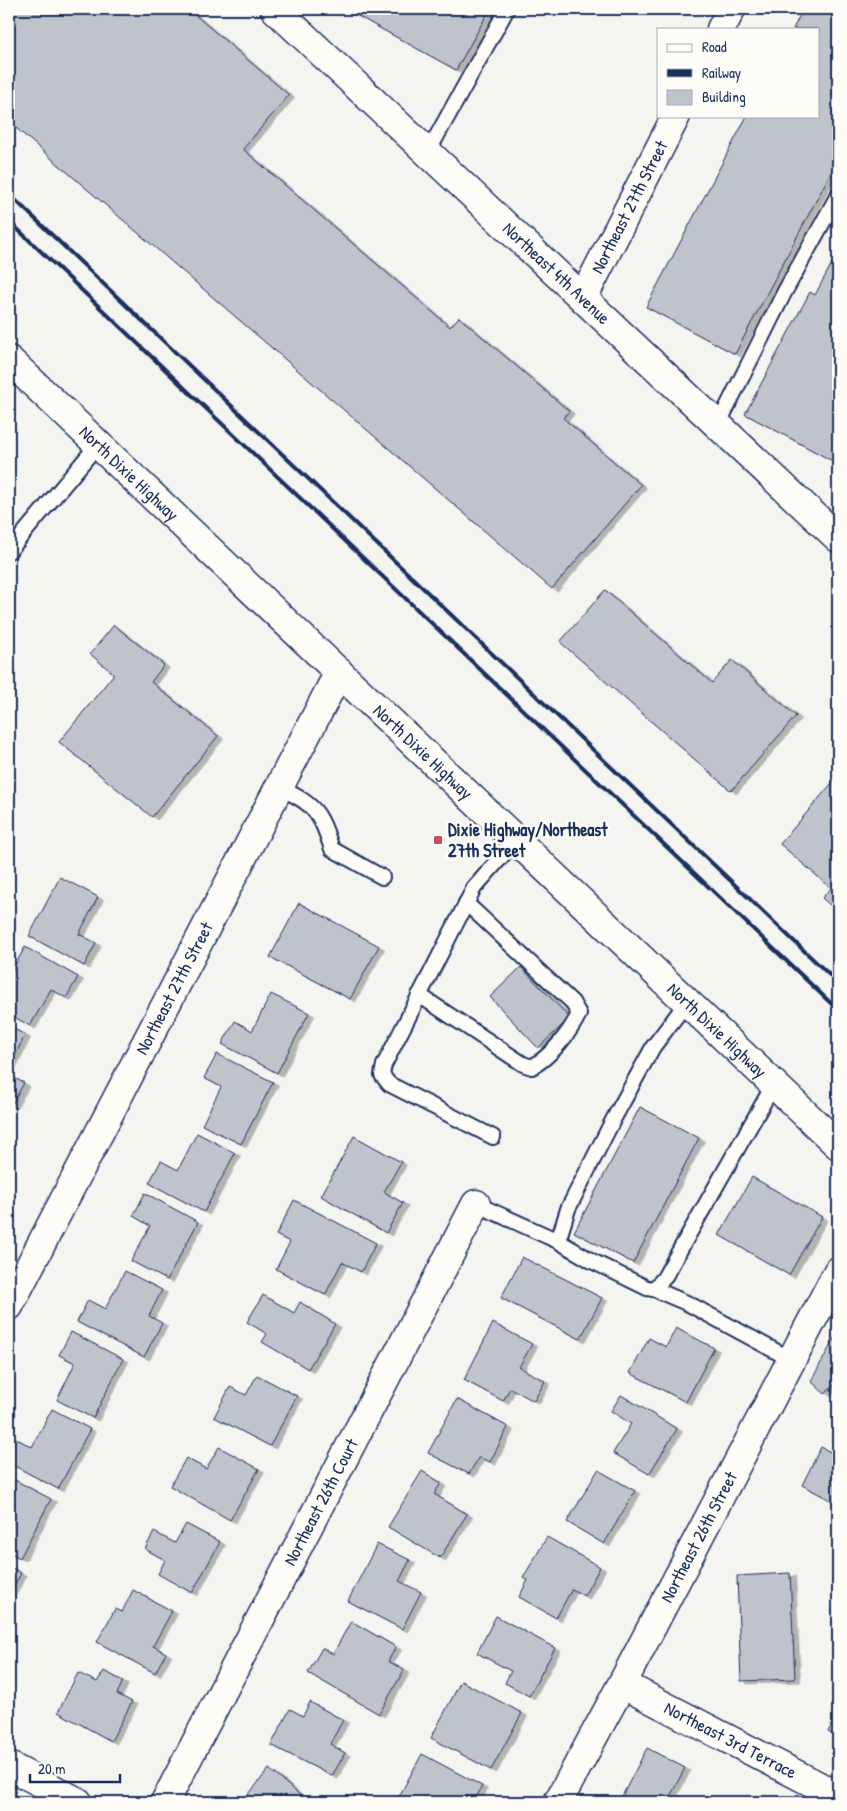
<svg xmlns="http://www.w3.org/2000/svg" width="847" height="1811" viewBox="0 0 847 1811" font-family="'Patrick Hand',sans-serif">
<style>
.building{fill:#bfc3cc;stroke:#1b2f5e;filter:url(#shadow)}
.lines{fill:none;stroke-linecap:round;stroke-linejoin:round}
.lane-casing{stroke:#1b2f5e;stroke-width:18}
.street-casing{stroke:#1b2f5e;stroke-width:31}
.secondary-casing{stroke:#1b2f5e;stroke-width:31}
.lane{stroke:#fdfcf7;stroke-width:14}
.street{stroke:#fdfcf7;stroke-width:28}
.secondary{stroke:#fdfcf7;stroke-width:28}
.rail{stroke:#1b2f5e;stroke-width:4}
.poi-dot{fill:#d1495b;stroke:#fdfcf7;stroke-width:2}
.labels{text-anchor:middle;stroke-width:5;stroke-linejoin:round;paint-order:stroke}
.street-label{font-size:18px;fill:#1b2f5e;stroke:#fdfcf7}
.poi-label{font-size:18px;font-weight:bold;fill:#1b2f5e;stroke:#fdfcf7;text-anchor:start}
</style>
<defs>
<filter id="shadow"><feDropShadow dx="5.5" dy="3" stdDeviation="0" flood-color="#0004"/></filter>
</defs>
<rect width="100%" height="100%" fill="#f4f4f1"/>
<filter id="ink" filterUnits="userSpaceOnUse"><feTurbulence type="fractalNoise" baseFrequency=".02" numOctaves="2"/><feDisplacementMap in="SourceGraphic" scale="10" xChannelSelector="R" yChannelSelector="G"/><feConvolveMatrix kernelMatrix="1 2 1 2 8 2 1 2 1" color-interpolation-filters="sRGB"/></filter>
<g filter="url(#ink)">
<g class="building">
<path d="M9 9H188L289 95 243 149 450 327 459 317 569 411 563 418 641 485 552 589 9 122Z"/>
<path d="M345 9H490L456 70Z"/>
<path d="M803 9H838V159L735 354 646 307 747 116H818V29H793Z"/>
<path d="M838 252V464L745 414 810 292 815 295Z"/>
<path d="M605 590 712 683 732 660 796 716 731 791 560 642Z"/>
<path d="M114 625 164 665 151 682 218 736 152 817 59 742 114 674 90 654Z"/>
<path d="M838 776V912L822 898 831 888 780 844Z"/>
<path d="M60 877 98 897 79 934 96 943 84 966 29 936Z"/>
<path d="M299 903 379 946 350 999 270 957Z"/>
<path d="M25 947 78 977 66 998 51 989 30 1026 9 1014V976Z"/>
<path d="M521 967 570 1018 538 1048 490 997Z"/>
<path d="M271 994 309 1013 277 1073 222 1044 235 1021 252 1031Z"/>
<path d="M9 1026 25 1035 9 1068Z"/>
<path d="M217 1054 273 1082 241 1144 202 1125 221 1087 204 1078Z"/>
<path d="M9 1075 24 1083 11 1106 9 1105Z"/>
<path d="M640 1107 699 1138 633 1263 574 1232Z"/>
<path d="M197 1133 235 1153 204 1212 149 1183 161 1161 178 1170Z"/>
<path d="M354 1136 401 1162 384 1192 403 1203 386 1233 321 1196Z"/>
<path d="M752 1177 822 1217 789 1275 719 1235Z"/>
<path d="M145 1193 198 1222 167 1280 131 1261 150 1226 133 1216Z"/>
<path d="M294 1200 376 1243 361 1272 342 1262 325 1295 276 1269 290 1242 276 1235Z"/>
<path d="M522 1257 602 1298 580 1339 501 1298Z"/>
<path d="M125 1271 162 1290 149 1316 162 1323 144 1357 77 1322 88 1300 105 1309Z"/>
<path d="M263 1295 294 1313 300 1302 335 1324 308 1369 262 1342 267 1334 247 1322Z"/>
<path d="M493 1323 532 1344 519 1367 545 1381 534 1401 510 1388 503 1401 464 1380Z"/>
<path d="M676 1328 714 1348 686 1402 630 1373 649 1338 666 1347Z"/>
<path d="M71 1332 123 1359 93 1418 57 1400 75 1363 59 1355Z"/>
<path d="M838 1332V1381L825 1394 811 1381Z"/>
<path d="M257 1375 297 1396 270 1446 214 1417 230 1387 246 1395Z"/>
<path d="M621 1395 677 1429 649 1474 613 1453 631 1424 611 1411Z"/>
<path d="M457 1399 508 1427 490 1462 479 1457 469 1474 428 1453Z"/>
<path d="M52 1409 90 1429 58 1489 9 1463V1449L15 1438 32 1447Z"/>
<path d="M219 1447 259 1469 230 1520 170 1486 186 1458 206 1469Z"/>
<path d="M821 1447 838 1456V1504L802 1485Z"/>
<path d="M598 1470 635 1491 604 1544 567 1522Z"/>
<path d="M422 1471 441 1483 434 1494 467 1514 440 1558 388 1527Z"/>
<path d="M9 1477 51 1499 20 1558 9 1552Z"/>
<path d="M186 1524 220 1542 192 1593 158 1574 165 1560 145 1549 154 1532 175 1543Z"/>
<path d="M547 1537 600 1567 584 1596 572 1589 556 1618 519 1597 528 1580 523 1578Z"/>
<path d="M377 1544 410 1560 399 1581 421 1592 402 1629 348 1601Z"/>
<path d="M9 1566 21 1573 9 1595Z"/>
<path d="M790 1573 795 1679 741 1681 737 1576Z"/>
<path d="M133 1590 172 1611 153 1646 166 1653 155 1673 97 1642 115 1609 122 1612Z"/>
<path d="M496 1616 555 1648 529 1696 505 1683 511 1671 477 1653Z"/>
<path d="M351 1621 396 1647 388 1661 404 1670 379 1714 308 1673 322 1648 333 1654Z"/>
<path d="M104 1671 123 1681 117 1694 132 1702 111 1741 58 1712 78 1673 97 1682Z"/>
<path d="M461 1681 522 1713 491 1770 431 1738Z"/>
<path d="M310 1702 343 1720 330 1744 345 1753 332 1776 271 1745 290 1709 303 1716Z"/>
<path d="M838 1711V1738L828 1732Z"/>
<path d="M647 1748 685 1768 667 1802H619Z"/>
<path d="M422 1754 482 1786 474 1802H396Z"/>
<path d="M269 1769 308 1802H247L244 1800Z"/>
</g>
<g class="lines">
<g class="lane-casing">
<g id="lane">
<path d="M428 152 507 9"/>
<path d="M718 425 784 293 838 195"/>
<path d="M9 551 99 443"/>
<path d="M279 787C316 806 319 810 332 849L382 877"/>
<path d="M419 995 523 1064 532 1067C552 1055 569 1034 579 1014L572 1002 466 903"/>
<path d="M493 1137 389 1084 382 1075 384 1065 474 888 516 840"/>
<path d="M476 1204 558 1241 592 1261 647 1288 654 1289 689 1304 792 1360"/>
<path d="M558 1241 568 1209 613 1120 653 1047 687 1002"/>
<path d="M654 1289 664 1278 774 1084"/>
</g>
</g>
<g class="street-casing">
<g id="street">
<path id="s1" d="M275 9 838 538"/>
<path d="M721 29 731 9"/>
<path id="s2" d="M583 298 676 116"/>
<path id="s3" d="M9 1306 339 672"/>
<path id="s4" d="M622 1684 838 1796"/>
<path id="s5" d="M165 1802 476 1204"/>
<path id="s6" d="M558 1802 622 1684 838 1271"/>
</g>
</g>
<g class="secondary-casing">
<g id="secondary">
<path id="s7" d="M9 360 838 1145"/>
<path d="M9 1766 78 1802"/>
</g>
</g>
<use href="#lane" class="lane"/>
<use href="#street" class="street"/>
<use href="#secondary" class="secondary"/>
<g class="rail">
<path d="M9 194 838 983"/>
<path d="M9 221 838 1010"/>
</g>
</g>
</g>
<rect class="poi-dot" x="433" y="835" width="10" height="10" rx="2.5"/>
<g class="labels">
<g class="street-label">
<text dy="6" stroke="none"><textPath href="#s2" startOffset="102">Northeast 27th Street</textPath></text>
<text dy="6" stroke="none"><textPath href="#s1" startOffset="386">Northeast 4th Avenue</textPath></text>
<text dy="6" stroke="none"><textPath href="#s7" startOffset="165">North Dixie Highway</textPath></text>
<text dy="6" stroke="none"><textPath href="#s7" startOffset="570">North Dixie Highway</textPath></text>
<text dy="6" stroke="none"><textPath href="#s3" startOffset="358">Northeast 27th Street</textPath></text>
<text dy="6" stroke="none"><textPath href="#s7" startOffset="975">North Dixie Highway</textPath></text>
<text dy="6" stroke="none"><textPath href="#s5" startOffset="338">Northeast 26th Court</textPath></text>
<text dy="6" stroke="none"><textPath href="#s6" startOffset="300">Northeast 26th Street</textPath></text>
<text dy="6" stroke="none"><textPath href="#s4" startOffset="122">Northeast 3rd Terrace</textPath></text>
</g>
<g class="poi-label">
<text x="448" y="836">Dixie Highway/Northeast<tspan x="448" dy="21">27th Street</tspan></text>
</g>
</g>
<rect width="847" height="1811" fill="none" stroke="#fdfcf7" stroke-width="30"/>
<rect x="15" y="15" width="817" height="1781" fill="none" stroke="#1b2f5e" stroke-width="2" filter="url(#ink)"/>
<rect x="657" y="28" width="162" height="90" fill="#fdfcf7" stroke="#a3aaba"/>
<rect x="667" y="44" width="25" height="8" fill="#fdfcf7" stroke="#a3aaba"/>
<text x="702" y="52" font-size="15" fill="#1b2f5e">Road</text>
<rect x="667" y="69" width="25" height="8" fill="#1b2f5e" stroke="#a3aaba"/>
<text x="702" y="78" font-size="15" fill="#1b2f5e">Railway</text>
<rect x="667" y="90" width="25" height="15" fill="#bfc3cc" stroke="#a3aaba"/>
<text x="702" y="102" font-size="15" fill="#1b2f5e">Building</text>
<path d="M30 1774v8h90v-8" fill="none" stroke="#1b2f5e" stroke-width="2.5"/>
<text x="38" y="1774" font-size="15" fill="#1b2f5e" stroke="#fdfcf7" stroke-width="4" paint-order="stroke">20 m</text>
</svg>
